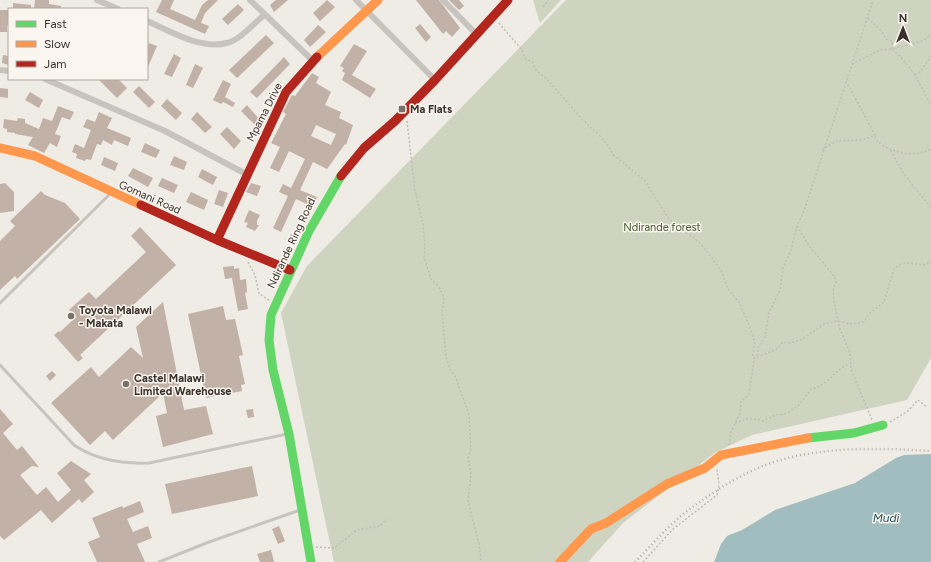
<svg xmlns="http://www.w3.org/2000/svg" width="931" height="562" font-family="Figtree,sans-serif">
<rect width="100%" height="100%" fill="#efebe5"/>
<path fill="#cfd4c0" d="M533,0h28l-21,23z
M566,0h365v358l-24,42 -155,35 -36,17 -93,71 -35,39h-254l-53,-249 26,-47z"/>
<path fill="#a2bdbf" d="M931,454v108h-217l7,-18 6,-8 15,-6 33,-20 80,-27 41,-25 8,-3z"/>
<path fill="#c2b1a7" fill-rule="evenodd" d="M35,0h14v4l12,2v3h-27z
M162,0h12l-4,9 25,11 7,-15 6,-5h10l-13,13 -4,10 8,3 -4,8 -49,-22z
M276,0h12l-14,12 -4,-7z
M327,0l8,7 -15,14 -7,-8z
M416,0h23l21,28 -8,9 -6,-6 -3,3z
M449,0h10l5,6 -5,4z
M13,3l18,2v4h-18z
M238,4l6,6 -16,15 -6,-6z
M0,10h9v15h-2v7h-7z
M420,24l11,13 -5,5 -11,-14z
M318,25l8,7 -16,15 -6,-7z
M266,35l8,8 -37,35 -8,-8z
M149,43l8,3 -10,23v-20z
M354,44l13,7 -15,24 24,14 -6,9 -28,-18 3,-7 -3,-2 2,-3 -4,-2z
M174,54l7,4 -9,19 -8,-3z
M3,55l6,1v9l-7,-2z
M284,57l6,7 -33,34 -7,-6z
M195,64l8,4 -10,20 -7,-3z
M312,73l7,4 -3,6 15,9 -6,13 16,7 -2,6 14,7 -7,20 -1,-1 -18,25 -14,-7 -13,28 17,7 -4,10 -17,-8 -15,33 -8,-4 15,-32 -9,-4 4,-8 8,4 14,-29 -16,-8 -10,21 -9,-4 10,-21 -9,-4 15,-29 -3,-2 9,-17 3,1zM316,125l20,9 -5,11 -20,-9z
M98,79h20l9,9 -10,10z
M223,80l8,4 -6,13 10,6 -2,4 -10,-5 -2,2 -8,-4z
M139,86l16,16 -6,6 -16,-16z
M0,88l8,1v9l-8,-1z
M30,92l13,8 -4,8 -14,-8z
M167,99l15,14 -6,7 -15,-14z
M247,105l13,15 -4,6 -15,-15z
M58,106l16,6 -4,8 -8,-3 -7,17 6,2 -4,11 -7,-4 -6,10 -16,-8 5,-8 -18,-3v-1l-8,-1v-3l-4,-1 1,-9 13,2 1,-3 7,1v4l14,6 4,-11 9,3z
M99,112l13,6 -5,10 24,10 -3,8 -14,-6 -2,5 -9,-5 -2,5 -4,-1 -6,16 -5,-1 -1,2 -9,-3 1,-4 -5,-2 3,-8 9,4 7,-18 -8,-3 4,-8 8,3z
M197,112l15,15 -7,6 -14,-14z
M227,127l14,14 -7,8 -14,-15z
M145,143l15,7 -4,8 -15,-6z
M174,156l13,6 -3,8 -14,-5z
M104,157l14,6 -3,8 -14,-6z
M133,168l20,10 -5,9 -20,-11z
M202,169l15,8 -4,8 -15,-8z
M162,178l16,7 -4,8 -16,-7z
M5,183l9,9v19l-14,2v-29z
M251,183l10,3 -4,10 -11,-4z
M219,190l9,3 -5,14 -9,-3z
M41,191l4,4 20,8 15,16 -63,60 -2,-3 -15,14v-49l15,-15 -5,-5z
M191,192l17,8 -4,10 -18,-8z
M249,210l11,5 -3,6v4h2l-4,6 -9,-4 2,-4 -4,-1z
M140,227l36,38 -96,90 3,3 -5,4 -24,-27 5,-4 1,1 16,-15 -7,-7 20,-18 7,7 50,-47 -15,-16z
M234,266v3l5,-1 1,12 6,-1 1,13 -2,1 3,16 -10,2 -6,-33 -7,1 -2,-12z
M163,302l21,108 22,-4 7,28 -50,13 -7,-31 11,-3 -4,-20 -50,47 -8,-9 -15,14 -39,-42 40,-36 8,10 32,-30 12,11 -7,-31z
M223,306l3,14 9,-1 8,36 -4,1 6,28 -4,1 1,6 -36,7 -18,-84z
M52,371l4,4 -6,6 -4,-5z
M0,409l13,15 -10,9 14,17 5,-4 17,21 -7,-1 -12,9 17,20 9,-8 12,15 13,-12 -14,-17 14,-12 20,13 -7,6 10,12 -12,11 -3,-4 -27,24 -11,-13 -37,30 -4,-4z
M253,409l1,8 -6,1 -2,-8z
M252,466l6,30 -86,18 -7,-30z
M140,501l4,11 -17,7 6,13 15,-6 4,12 -15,6 8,18h-48l-9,-20 12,-5 -8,-19 30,-12 1,2z
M279,526l6,15 -7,3 -6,-15z
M271,550l3,12h-14l-3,-8z"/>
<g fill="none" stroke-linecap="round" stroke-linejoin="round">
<path stroke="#c1bcb6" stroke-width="1.5" stroke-dasharray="2 2" stroke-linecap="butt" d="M543,7l5,-7
M868,18l14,13 4,8 6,2v8l30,-8 9,-6
M499,23l23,27 3,8 8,5 3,7 11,9 35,40 21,20 11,16 31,26 24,38 31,24 21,27 7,19 11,13 12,28 4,14 -2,11 1,4
M852,64l28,-14 12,-1 10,9 13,17 16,30
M915,75l5,-3 11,-16
M407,121l8,70 8,33 2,23 -1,10 7,22 8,8 5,10 -2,15 4,45 4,12 6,9 13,37 2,34 -3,9 3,16 -3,27 11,43 2,18
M875,136l3,6c14,11 36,16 53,7
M822,150c15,-12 20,-9 37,-10 5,0 11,-3 16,-5l-29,-54
M891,150c10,22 24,39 40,57
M797,226l13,21 25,30 1,5 -3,8 1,12 6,27 10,24 1,16 21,51
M248,262l7,13 4,19 10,6
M757,357l20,-8 6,-7 7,1 13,-4 21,-15 14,-3 13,3 13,-2 5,-8 15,-12 10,-33 7,-5 8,-1 14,2 8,-3
M890,422l18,-11 10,-11 9,7
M735,423l14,-5 15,3 11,-6 10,-1 7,-4 7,-5 12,-16c19,-4 20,-17 38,-25
M729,445l2,-13 9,-19 1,-11 8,-8 5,-35 4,-6v-5l7,-11 4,-24 11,-23 3,-22 8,-18 6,-24 7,-15 69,-211
M316,547l18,1 23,-18 23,-4 7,-7
M643,562l30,-33 44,-34 2,-11 -2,-15"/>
<path stroke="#c8c3be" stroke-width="3" d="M0,303l112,-111
M0,365l74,80c22,15 49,19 75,18l138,-29
M159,562l50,-20 91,-32"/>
<path stroke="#c8c3be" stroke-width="6" d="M97,0l21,9
M250,0l62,60
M356,0l79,80
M443,0l34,35
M147,21c23,10 53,29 80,22 13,-3 26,-19 37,-28
M0,70l9,1
M45,79l120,52 81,43"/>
<path stroke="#63d668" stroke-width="9" d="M808,438l46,-5 29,-8
M311,562l-22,-128 -16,-64 -4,-30 2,-25 38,-84 32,-55"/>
<path stroke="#ff974d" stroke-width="9" d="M317,57l61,-57
M0,148l35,8 106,49
M560,562l31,-33 15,-6 61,-39 38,-16 16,-13 87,-17"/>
<path stroke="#b3261e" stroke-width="9" d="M341,176l23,-28 31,-27 40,-41 73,-80
M141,205l76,35 73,30
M217,240l69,-148 31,-35"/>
<path stroke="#b0aca8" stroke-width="2.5" stroke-dasharray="1 3" stroke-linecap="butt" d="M635,562c19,-19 37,-41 59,-56 25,-18 54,-36 83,-45 50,-15 103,-13 154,-10"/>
</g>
<g fill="#79726c" stroke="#faf5ee" stroke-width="1.5">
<rect x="398" y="105" width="8" height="8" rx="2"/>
<circle cx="71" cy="316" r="4"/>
<circle cx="126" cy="384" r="4"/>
</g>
<g text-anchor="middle" stroke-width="3" stroke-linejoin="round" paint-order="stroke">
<g font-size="11" font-weight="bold" fill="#39312b" stroke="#faf5ee" text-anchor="start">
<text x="410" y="113">Ma Flats</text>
<text x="79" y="314">Toyota Malawi<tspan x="79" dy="13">- Makata</tspan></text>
<text x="134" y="382">Castel Malawi<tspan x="134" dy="13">Limited Warehouse</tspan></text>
</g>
<g font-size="11" fill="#39312b" stroke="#faf5ee">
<text transform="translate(264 112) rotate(-63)" y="4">Mpama Drive</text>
<text transform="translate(150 197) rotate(24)" y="4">Gomani Road</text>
<text transform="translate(291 243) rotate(-65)" y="4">Ndirande Ring Road</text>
</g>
<g font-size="11" fill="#465730" stroke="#faf5ee">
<text x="662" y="231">Ndirande forest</text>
</g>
<g font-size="12" font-style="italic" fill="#22525a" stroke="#faf5ee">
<text x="886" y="522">Mudi</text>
</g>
</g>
<rect x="8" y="8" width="140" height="72" fill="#faf5ee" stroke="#ada7a0"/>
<rect x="16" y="21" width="20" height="6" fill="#63d668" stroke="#ada7a0"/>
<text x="44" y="28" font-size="12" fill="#39312b">Fast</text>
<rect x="16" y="41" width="20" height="6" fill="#ff974d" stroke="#ada7a0"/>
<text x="44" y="48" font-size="12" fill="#39312b">Slow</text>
<rect x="16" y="61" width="20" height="6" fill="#b3261e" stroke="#ada7a0"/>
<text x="44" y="68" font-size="12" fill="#39312b">Jam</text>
<g transform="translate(903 28)" stroke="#faf5ee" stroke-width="3" paint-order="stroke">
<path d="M0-3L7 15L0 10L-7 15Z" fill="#39312b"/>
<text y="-6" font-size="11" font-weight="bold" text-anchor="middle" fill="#39312b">N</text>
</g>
</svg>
